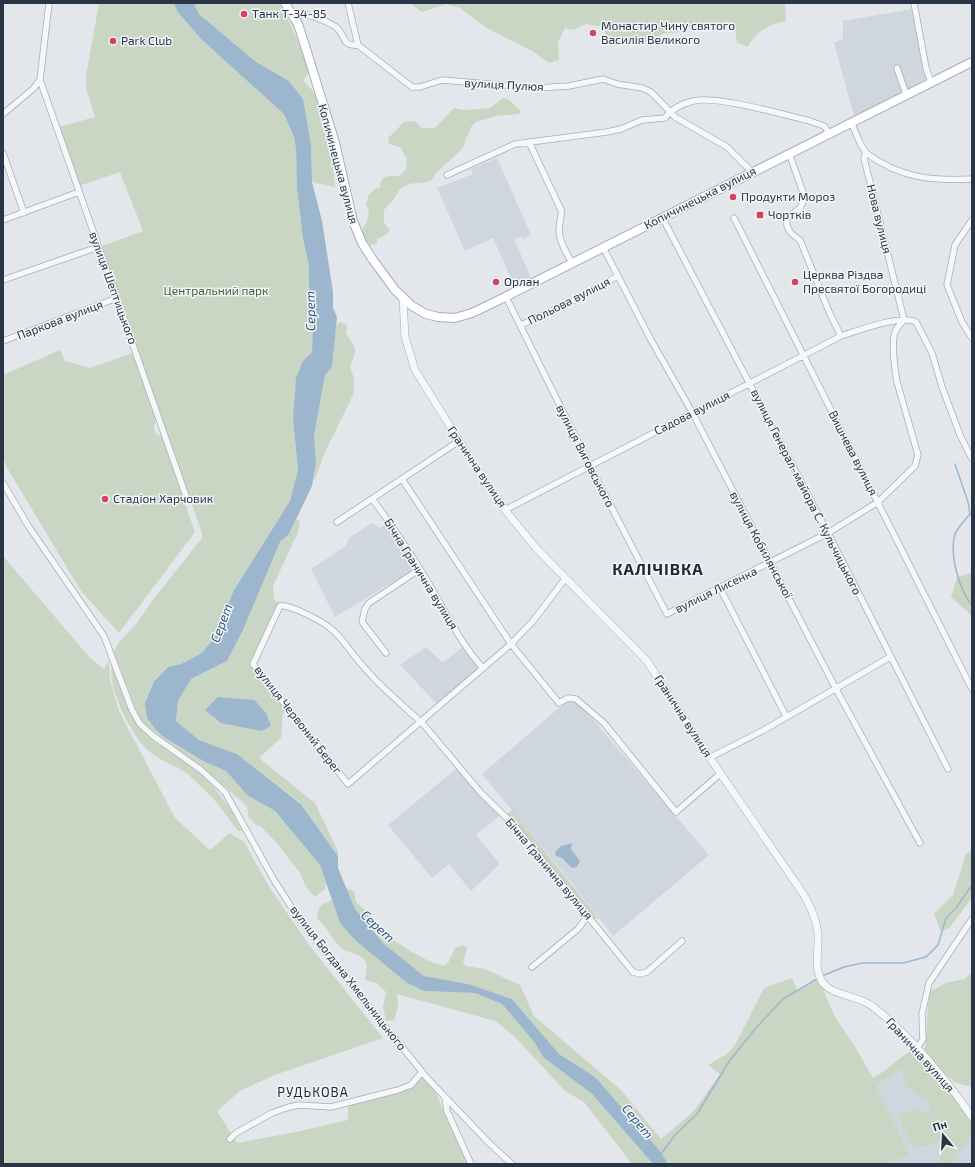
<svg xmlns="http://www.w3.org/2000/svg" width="975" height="1167" font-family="'Exo 2',sans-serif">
<rect width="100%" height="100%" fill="#e3e7ec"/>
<path fill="#d0d6de" d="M913,9l13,70 -72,37 -20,-73 9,-4v-18z
M497,158l34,77 -8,4 -1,-3 -8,3 17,39 -17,7 -21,-47 -28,13 -28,-63 36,-14 -2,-5z
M372,523l7,5 8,-4 27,43 -1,3 -78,47 -24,-48 35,-23 3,-8z
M463,646l4,8 13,14 -43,36 -37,-39 26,-18 16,15 5,-2z
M567,701l11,1 131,153 -96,81 -46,-59 -85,-103z
M456,769l43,47 -23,19 24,29 -29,27 -22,-27 -17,14 -44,-53z
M916,1053l56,69v42h-87l24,-9 -35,-72z"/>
<path fill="#c9d6c3" d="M99,3h75l3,8 23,27 85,76 9,23 2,12 1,40 6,50 6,27v19l4,30 -1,37 -9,9 -10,58 5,51 -8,31 -56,89 -18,47 -13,16 -22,11 -13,3 -14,13 -9,23 20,35 40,24 21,9 21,24 28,16 45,54 6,18 -1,6 -10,8 -10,-12 -5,-12 -24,-31 -16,-16 -4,-1 -8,-9 -1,-10 -46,-40 -54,-38 -9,-13 -24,-63 5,-10 18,-19 15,-22 50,-63v-5l-102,-286 43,-16 -23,-59 -41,14 -20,-59 36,-10 -9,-29v-12z
M194,3h84c15,22 23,45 31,70l-6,7 10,11 5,10 15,68 2,18 -23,-5 -1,-38 -8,-45 -14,-18 -33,-19 -57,-48z
M410,3h375l1,18c-21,5 -27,9 -39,26l-10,-5 -3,-20 -38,2 -16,8 -18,2 -10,9 -15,-4 -17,3 -14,-2 -2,-13 -18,-3 -12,6 -9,-2 -7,15 1,17 -10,3 -17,-12 -47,-24 -25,-19 -14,-4 -24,8z
M503,98l6,2 12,11 -2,3 -23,2 -20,6 -5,5 -9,22 -26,24 -3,6 -6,3 -18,2 -9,5 -7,11 -9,10v13l6,7 -4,5 -9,4v4l-7,2c-20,-17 7,-21 -4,-41l3,-10 8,-6 3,1c0,-14 7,-13 19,-13l7,-6 1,-10 -6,-12 -13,-5 1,-6 15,-15 11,-1 7,7h13l19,-20 11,2 25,-2z
M340,322l7,3 -1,8c10,15 12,17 4,34l4,11v15l-29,59 -10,27h-2l3,-17 -2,-26 11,-61 7,-8 4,-42z
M60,350l5,11 25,7 42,-15 24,67 -2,8 2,6 6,3 33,95 -76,101 -38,-42 -75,-125 -3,-9v-82z
M296,520l4,1 -2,11 -25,54 1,14 5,2 -28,63 36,45 -4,4 -2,24 -22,20 56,45 23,48v5l-37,-53 -64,-49 -38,-14 -23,-19 2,-20 13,-22 36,-18 16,-31 37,-88 9,-8z
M3,556l87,102 14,11 5,-9 1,20 9,31 56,107 35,32 20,-17 14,9 24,43 41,60 74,93 -108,37 -35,16 -23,20 20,32 59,-11 52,-12v-17l35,-7 40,-18 11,11 34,75h-465z
M972,573v43l-21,-19 6,-20z
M112,666l20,50 8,12 14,13 40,27 15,13 21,27 12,23h-4c-7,-9 -13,-18 -20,-27 -8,-9 -17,-17 -26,-26 -13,-12 -28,-15 -41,-25 -17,-12 -45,-67 -39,-87z
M512,810l87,109 -7,-1 -86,-103z
M972,850v48l-22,29 -9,5 -7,-18 19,-19 13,-41z
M346,888l8,3 2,11 16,14 5,13 33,22 19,10 14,5 5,-3 7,-15 9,-3 3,4 -4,13 3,4 19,3 35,16 14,31 87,74 40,49 32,-27 27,-38 -12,-9 19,-11 9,-11 28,-55 28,-10 6,13 21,-11 16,37 19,28 19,33c15,-8 26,-21 41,-29l5,7 11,1 -5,-7 4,-58 17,-9 18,-4 8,-6v114l-16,-4 -11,-9 1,12 26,34v17c-10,10 -14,12 -19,27h-16l8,-18 -5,-5 -13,5h-13l-8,-12 -8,-21 23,-3 12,5 -5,-16c-14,-5 -28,-14 -25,-31l-27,18 33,69 -24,9h-217l-8,-13 -65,-74 -36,-23 -47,-55 -44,-15 -44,-8 -41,-33 -28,-33z
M332,900l8,23 16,18 51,42 17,8 51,2 27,11 33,39 8,14 49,37 61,70h-21l-48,-62 -19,-11 -51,-55 -19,-15 -98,-27 1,14 -4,12 -8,1 -3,-14 3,-15 -9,-9 -12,-3c4,-17 2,-23 -15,-28 -3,-1 -7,-2 -9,-4 -8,-7 -14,-21 -24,-30 0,-11 6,-15 15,-18z"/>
<path fill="#9cb7cd" d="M174,3h20l5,11 57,48 33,19 14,18 8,45 1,38 10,39 11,71v16l4,9 -5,50 -7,8 -11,61 2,26 -4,24 -23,48 -9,8 -37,88 -16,31 -36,18 -13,22 -2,20 23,19 38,14 64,50 37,52v12l17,41 28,34 41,33 44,8 44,15 47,55 36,23 65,74 8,13h-15l-61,-70 -49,-37 -8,-14 -33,-39 -27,-11 -51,-2 -17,-8 -51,-42 -16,-18 -20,-58 -45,-54 -28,-16 -21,-24 -21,-9 -40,-24 -9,-8 -9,-12 -2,-15 9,-22 14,-14 13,-3 21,-11 13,-16 19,-47 56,-89 8,-31 -5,-51 3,-41 7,-17 9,-9 1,-37 -4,-30v-19l-6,-27 -6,-50 -1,-40 -2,-12 -10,-23 -84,-76 -23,-27z
M218,697l36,3 12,13 5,13 -10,5 -40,-8 -16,-13z
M572,843l-1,6 9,12 -3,6 -5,1 -10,-10 -6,-2 -1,-4 6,-6z"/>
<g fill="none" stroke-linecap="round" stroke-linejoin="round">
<path stroke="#9cb7cd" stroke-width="1.5" d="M955,464l13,38 2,12c-4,5 -12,13 -15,20 -6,19 4,56 17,71
M822,976l22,-9 18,-4h41l23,-6 12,-12 8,-27 10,-10 16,-23
M661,1154l14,-19 22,-21 33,-54 26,-32 27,-29 34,-20"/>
<g stroke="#a7aeb7" stroke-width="7">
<path id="minor" d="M348,3l10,42
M914,3l12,65 5,14
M292,12c14,2 32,7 44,15 10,8 5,20 22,18l54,42h8l22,-7 95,8 32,-2 34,-7 14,5 25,4 9,4 24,25 52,30 25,25
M897,68l9,26
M40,80l146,416
M3,114l30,-25 7,-9 9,-77
M851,122l9,21 6,10 -2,5 40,162
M529,142l32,68c1,8 -2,13 -2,20 0,11 8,24 13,33
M3,153l21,60
M789,153l16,45 -5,10 -13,10c-2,11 5,17 13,22l30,74 11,22
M866,153c34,25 65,28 106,26
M447,175l68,-31 92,-12 14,-3 21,-9 23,-2c6,-9 17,-14 28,-17 22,-6 92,14 117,20l14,5 5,7
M662,217l166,316 120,236
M734,218l238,471
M3,220l76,-28
M972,220l-17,25 -8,40 15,37 10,16
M603,247l48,93 41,72 144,277 84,154
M3,280l95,-33
M506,297l84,169 77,148 161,-81 50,-31 37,-36 3,-11 -21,-73c-2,-12 -6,-38 -2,-50 2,-5 6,-9 9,-12
M521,325l48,-22 49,-27
M3,341l114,-43
M402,479l109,165 48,59 9,-5 8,1 28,24 72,89 44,-38
M3,483l26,44 75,109 28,74 8,14 12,11 49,35 24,22 49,88 25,39 128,159 62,65 23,21
M373,500c21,28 41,58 59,89 15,26 31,58 51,79
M505,510l336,-174c16,-5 60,-22 75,-14l16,31 10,34 18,48 12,24
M337,522l122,-81
M565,579l-32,42 -22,23 -163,140 -95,-120 27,-58c9,-2 42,15 50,22 13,10 21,25 32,37 18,22 41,40 62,60l57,68 32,31 120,148 7,2 7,-2 35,-31
M720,588l66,128
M386,653l-24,-31 3,-13 4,-6 51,-34
M709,758l55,-28 126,-73
M532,967l46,-38 10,-14
M917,1048l6,-9 -1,-25 7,-31 43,-64
M445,1098l2,13 24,53
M230,1139l6,-6 36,-20 17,-6 10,-2 32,2 67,-17 13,-5 11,-13"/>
</g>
<g stroke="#a7aeb7" stroke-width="8">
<path id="tertiary" d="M403,298l2,39 10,33 58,93 32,47 31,38 111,113 54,84 103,150c7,12 13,26 14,40 1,16 -5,34 5,48 9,12 36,13 49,23 37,28 74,73 100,111"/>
</g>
<g stroke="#a7aeb7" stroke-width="10">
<path id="secondary" d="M285,3l13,21 9,28 28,91 18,78 9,22 11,17 22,30 17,16 14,8 12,3 17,1 17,-5 23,-11 477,-240"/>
</g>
<use href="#minor" stroke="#f6f7f9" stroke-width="5.5"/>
<use href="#tertiary" stroke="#f6f7f9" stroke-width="7"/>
<use href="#secondary" stroke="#fff" stroke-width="8"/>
</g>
<g fill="#d74160" stroke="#f3f5f9" stroke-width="1.5">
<circle cx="244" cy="14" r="4"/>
<circle cx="593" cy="33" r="4"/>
<circle cx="113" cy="41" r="4"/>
<circle cx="733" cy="197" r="4"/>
<rect x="756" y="211" width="8" height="8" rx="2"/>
<circle cx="496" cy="282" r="4"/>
<circle cx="795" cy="282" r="4"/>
<circle cx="105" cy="499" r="4"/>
</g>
<g text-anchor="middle" stroke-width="3" stroke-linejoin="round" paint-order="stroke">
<g font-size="12" fill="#293545" stroke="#f3f5f9" text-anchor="start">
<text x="252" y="18">Танк Т-34-85</text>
<text x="601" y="30">Монастир Чину святого<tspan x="601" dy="14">Василія Великого</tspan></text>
<text x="121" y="45">Park Club</text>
<text x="741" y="201">Продукти Мороз</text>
<text x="768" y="219">Чортків</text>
<text x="803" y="279">Церква Різдва<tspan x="803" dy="14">Пресвятої Богородиці</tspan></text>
<text x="504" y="286">Орлан</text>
<text x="113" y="503">Стадіон Харчовик</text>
</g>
<g font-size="12" fill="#293545" stroke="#f3f5f9">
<text transform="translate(504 85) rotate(3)" y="4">вулиця Пулюя</text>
<text transform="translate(338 164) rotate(75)" y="4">Копичинецька вулиця</text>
<text transform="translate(700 198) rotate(-27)" y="4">Копичинецька вулиця</text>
<text transform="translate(879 219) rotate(76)" y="4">Нова вулиця</text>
<text transform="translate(113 288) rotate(70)" y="4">вулиця Шептицького</text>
<text transform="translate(569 301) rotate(-27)" y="4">Польова вулиця</text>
<text transform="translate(60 320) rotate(-21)" y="4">Паркова вулиця</text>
<text transform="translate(692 413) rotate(-27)" y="4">Садова вулиця</text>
<text transform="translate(853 453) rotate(63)" y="4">Вишнева вулиця</text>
<text transform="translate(585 456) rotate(63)" y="4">вулиця Виговського</text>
<text transform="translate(477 467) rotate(56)" y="4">Гранична вулиця</text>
<text transform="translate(806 492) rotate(63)" y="4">вулиця Генерал-майора С. Кульчицького</text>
<text transform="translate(761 545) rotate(62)" y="4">вулиця Кобилянської</text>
<text transform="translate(421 574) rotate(58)" y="4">Бічна Гранична вулиця</text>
<text transform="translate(716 590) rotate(-26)" y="4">вулиця Лисенка</text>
<text transform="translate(683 716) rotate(57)" y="4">Гранична вулиця</text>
<text transform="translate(298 720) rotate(52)" y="4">вулиця Червоний Берег</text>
<text transform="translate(549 869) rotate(50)" y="4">Бічна Гранична вулиця</text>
<text transform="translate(348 978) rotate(52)" y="4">вулиця Богдана Хмельницького</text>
<text transform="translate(920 1055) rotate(48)" y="4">Гранична вулиця</text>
</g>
<g font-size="12" fill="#406235" stroke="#f3f5f9">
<text x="216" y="295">Центральний парк</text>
</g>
<g font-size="13" font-style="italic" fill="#30567c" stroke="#f3f5f9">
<text transform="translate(310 311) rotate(-91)" y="5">Серет</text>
<text transform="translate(221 623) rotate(-70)" y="5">Серет</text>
<text transform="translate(378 926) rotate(43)" y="5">Серет</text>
<text transform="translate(638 1121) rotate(50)" y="5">Серет</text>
</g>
<g font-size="13" letter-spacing="1" fill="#1b2636" stroke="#f3f5f9">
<text x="313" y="1097">РУДЬКОВА</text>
</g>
<g font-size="16" font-weight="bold" letter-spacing="1" fill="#1b2636" stroke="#f3f5f9">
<text x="658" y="575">КАЛІЧІВКА</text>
</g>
</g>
<rect width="975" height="1167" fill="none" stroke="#293545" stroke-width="8"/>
<g transform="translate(943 1135) rotate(342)" stroke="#f3f5f9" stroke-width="3" paint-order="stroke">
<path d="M0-3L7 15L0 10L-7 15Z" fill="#293545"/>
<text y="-6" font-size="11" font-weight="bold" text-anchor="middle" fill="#293545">Пн</text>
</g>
</svg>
